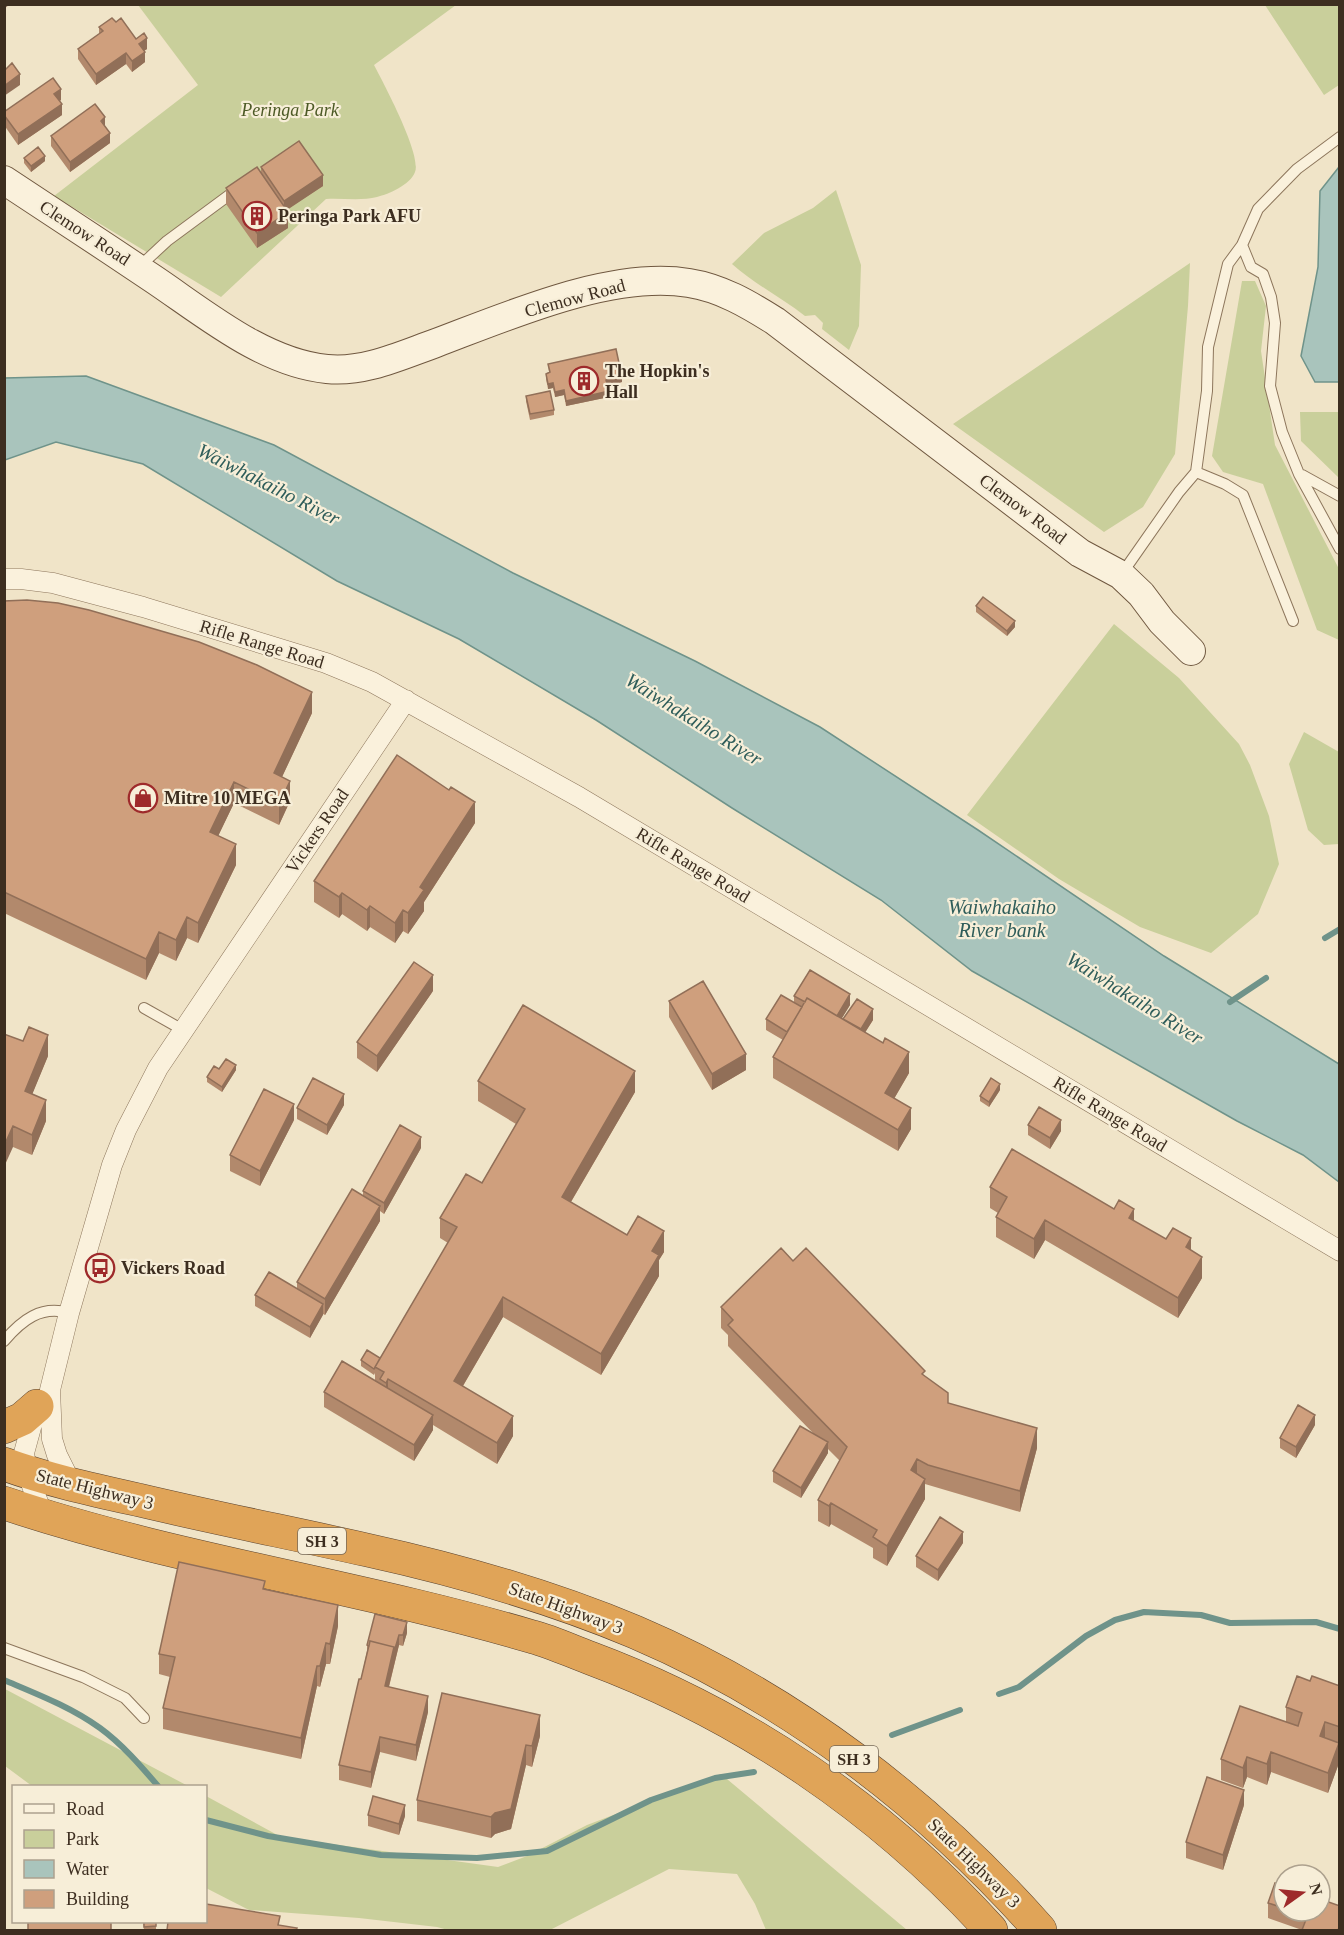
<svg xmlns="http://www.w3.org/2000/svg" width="1344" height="1935" font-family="'Times New Roman',serif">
<rect width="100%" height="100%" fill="#f0e4c8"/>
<path fill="#c9cf9b" d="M138,5h318l-82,60c10,19 48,90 41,107 -5,13 -26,22 -38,25 -15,4 -35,1 -51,2l-105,98 -167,-101 144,-111z
M1265,5h74v80l-15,10z
M836,190l25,75 -2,61 -10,24 -27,-21 1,-6 -8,-8 -10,1c-23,-18 -52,-33 -73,-52l32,-31 49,-25z
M1190,263l-2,43 -13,148 -32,53 -39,25 -151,-108z
M1242,281h13l11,25 -5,45 14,94 64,124v71l-22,-10 -54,-146 -40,-12 -11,-16z
M1300,412h39v66l-38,-37z
M1114,624l65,54 60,66 11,21 19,51 10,48 -21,50 -47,39 -71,-26 -81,-48 -92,-64z
M1304,732l35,20v92l-15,1 -16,-15 -19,-66z
M5,1689l183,97h-156l-27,-20z
M721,1774l186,156h-141l-11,-26 -18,-30 -68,-5 -119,61h-102l-11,-3 -78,-9 -110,-8 -43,-22v-92l75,41 217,30 29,-11 60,-31z"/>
<path fill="#a9c4bc" stroke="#6f938a" stroke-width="1.5" d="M1339,167v215h-24l-14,-26 17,-89 2,-76z
M86,376l188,69 239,128 182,88 125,66 158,103 186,126 175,108v118l-36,-27 -66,-34 -265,-150 -91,-71 -149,-92 -136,-88 -137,-81 -122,-58 -194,-117 -87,-22 -51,18v-82z"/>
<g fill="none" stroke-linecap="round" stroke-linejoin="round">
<path stroke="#6f938a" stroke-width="6" d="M1325,938l15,-9
M1230,1002l36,-24
M4,1680c33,14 67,27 96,48 22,16 40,37 58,58
M999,1694l20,-7 67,-51 29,-16 29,-8 57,3 29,8 86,-1 24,7
M892,1735l68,-25
M206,1820l62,16 113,19 96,3 70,-7 104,-51 64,-22 39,-6"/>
<g stroke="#8d765c" stroke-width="12">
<path id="lane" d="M1242,245l9,22 12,7 8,23 4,26 -5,63 12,46 17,42 41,75
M138,268l29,-27 69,-51
M1196,472l29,12 18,11 50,126
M1302,475l38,21
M1121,575l58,-83 17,-20 11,-81 1,-44 20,-83 14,-19 16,-36 39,-40 43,-32
M144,1008l39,22
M4,1341c18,-21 37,-36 65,-28
M4,1648l79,29 42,21 19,20"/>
</g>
<g stroke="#8d765c" stroke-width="21">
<path id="street" d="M4,579h17l32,4 90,24 183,56 46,19 207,115 761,454
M36,1409l-12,44 3,19 16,44
M72,1485l-15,-30 -5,-16 -2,-49 19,-77 43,-148 14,-35 32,-62 248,-368"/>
</g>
<g stroke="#6f573f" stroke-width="30">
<path id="secondary" d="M4,180c50,33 99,65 148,98 51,34 111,85 175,91 37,4 75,-14 109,-26 72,-27 176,-73 253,-60 32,5 59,21 86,38l305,232 41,22 20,19 21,28 29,29"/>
</g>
<g stroke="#5b4430" stroke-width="34">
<path id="highway" d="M4,1427l18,-8 15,-13
M4,1464c44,16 90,26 135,36 76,18 152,33 228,50 91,20 182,46 268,82 155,66 294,172 405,298
M4,1503c173,58 354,82 529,134 19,5 38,14 57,21 153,57 291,151 401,272"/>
</g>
<use href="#lane" stroke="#faf1dc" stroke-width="10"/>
<use href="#street" stroke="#faf1dc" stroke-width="20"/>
<use href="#secondary" stroke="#faf1dc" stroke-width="28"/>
<use href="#highway" stroke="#e0a458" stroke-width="33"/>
</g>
<path fill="#b2896c" d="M116,22l31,27 -3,2 1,11 -13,10 -6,-8 -30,21 -18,-26v-10l21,-15v-7z
M61,100l-1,1 2,14 -44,30 -14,-20v-13z
M105,126l5,17 -40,29 -19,-26v-10z
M24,158l21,3 -14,11 -7,-9z
M261,167l62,19 -37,24 2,18 -31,20 -31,-44v-16l35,-15z
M548,364l74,18 -15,3 2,12 -43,9 -2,-11 -9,2 -2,-9 -5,1 -2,-10v-5l3,-2z
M526,396l28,14v5l-24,5 -4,-19z
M4,601l308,112 -30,64 8,24 -11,24 -45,-22 -16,33 18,29 -38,78 -11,-5 -11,23 -17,-8 -13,27 -142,-67z
M976,606l39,21 -8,9 -31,-24z
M475,823l-51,79v9l-16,23 -5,-3 -8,12 -25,-16 -3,4 -25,-17 -3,4 -25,-16v-21z
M433,991l-56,81 -20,-14v-16z
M794,996l56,9 -8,13 1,1 30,1 -8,12 44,41 -15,26 17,30 -13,22 -125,-73v-21l10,-17 -17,-10v-11l28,-16z
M669,1001l77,69 -34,20 -43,-73z
M4,1034l44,22 -16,38 14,27 -14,34 -19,-8z
M219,1069l17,1 -14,22 -15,-10v-5z
M478,1081l157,11 -64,110 56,33 37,17 -5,8v16l-58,99 -98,-58 -40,69 50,50 -16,28 -64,-39v5l-19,31 -90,-54v-15l51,-11v-8l-1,2 -13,-9v-6l19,-2 68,-115 -8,-5v-20l42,-35 34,-59 -38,-23z
M1000,1090l-11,17 -9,-6v-5z
M344,1105l-17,30 -30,-16v-11z
M294,1120l-34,66 -30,-15v-16z
M1028,1125l33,6 -11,18 -22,-14z
M421,1148l-37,66 -4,-3v10l-55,94 -2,-1 -13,24 -55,-32v-11l42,-6v-7l66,-87v-4z
M990,1187l176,52 25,12 11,27 -24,40 -133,-78 -11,19 -38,-22v-20l2,-4 -8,-5z
M793,1261l132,115 23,27 89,45 -17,64 -95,-28v15l-38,67 -14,-8v-10l-42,-24 -2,3 -11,-6v-21l22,-39 -12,-12v4l-27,45 -28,-16v-11l41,-37 -86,-88v-11l-7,-7v-21z
M1315,1425l-19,33 -16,-10v-10z
M963,1543l-25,38 -22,-14v-11z
M265,1589l73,37 -8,38h-4l-6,23 -3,-1 -16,73 -138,-30v-21l7,-31 -11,-3v-20z
M407,1633l-4,13 -4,-1 -10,42 39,25 -12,49 -36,-9 -9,36 -32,-8v-15l22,-86 6,-28v-6z
M1310,1681l30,5 -1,77 -11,30 -57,-21 -4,13 -20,-8 -4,11 -22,-8v-21l65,-37v-15z
M540,1736l-8,31 -6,-2 -15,64 -16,5 -4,4 -74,-17v-21z
M1244,1805l-21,65 -37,-12v-16z
M368,1815l37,1 -6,19 -31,-9z
M1284,1886v25h36l-18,19 -34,-12v-15z
M143,1922h13v8h-12z"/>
<path fill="#916f58" d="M4,4h6l-6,5z
M147,38v11l-8,5v-10z
M145,52v10l-13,10v-11z
M126,53v11l-30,21v-11z
M20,74v11l-16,11v-10z
M61,89v11l-7,4v-10z
M62,104v11l-44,30v-11z
M105,117v11l-4,-7z
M110,133v10l-40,29v-10z
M45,156v5l-14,11v-6z
M323,175v11l-39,26v-11z
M288,212v16l-31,20v-15z
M622,377v5l-16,4v-6z
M553,383v5l-5,1v-5z
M564,390v5l-9,2v-5z
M609,391v6l-43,9v-5z
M1015,621v6l-8,9v-5z
M312,692v21l-38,81v-21z
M290,781v20l-11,24v-21z
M234,782v21l-24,50v-21z
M475,802v21l-51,79v9l-16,23v-21l12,-26z
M236,844v21l-38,78v-20z
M342,893v21l-3,4v-21z
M370,906v21l-3,4v-21z
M403,910v21l-8,12v-20z
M187,917v21l-11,23v-21z
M159,932v21l-13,27v-21z
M433,975v16l-56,81v-16z
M850,994v11l-16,26v-10z
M873,1009v11l-15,24v-10z
M48,1035v21l-23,56v-21z
M909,1052v21l-24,41v-21z
M746,1054v16l-34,20v-16z
M236,1065v5l-14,22v-5z
M635,1071v21l-73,125v-20z
M1000,1084v6l-11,17v-5z
M344,1094v11l-17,30v-10z
M46,1100v21l-14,34v-20z
M294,1104v16l-34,66v-15z
M911,1108v21l-13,22v-21z
M1061,1120v11l-11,18v-11z
M13,1126v21l-9,20v-21z
M421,1137v11l-37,66v-11z
M380,1206v15l-55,94v-16z
M1134,1209v21l-5,-12z
M1045,1220v20l-11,19v-20z
M664,1231v21l-5,8v16l-58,99v-21l51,-103z
M1191,1238v21l-5,-12z
M1202,1257v21l-24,40v-20z
M503,1297v20l-49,84v-20z
M323,1304v11l-13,23v-11z
M388,1379v20l-2,4v-20z
M433,1415v15l-19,31v-16z
M1315,1415v10l-19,33v-11z
M513,1416v20l-16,28v-21z
M1037,1428v20l-17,64v-21z
M828,1442v11l-27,45v-10z
M917,1459v21l-6,-10z
M925,1479v20l-38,67v-20z
M831,1503v21l-2,3v-21z
M963,1532v11l-25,38v-11z
M338,1605v21l-8,38v-20z
M407,1622v11l-4,13v-11z
M399,1635v10l-14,57v-16l9,-39z
M326,1643v21l-6,23v-21z
M317,1666v20l-16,73v-21z
M428,1696v16l-12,49v-16z
M540,1715v21l-8,31v-21z
M1325,1722v20l-5,-6z
M380,1737v15l-9,36v-16z
M1339,1743v20l-11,30v-20z
M526,1745v20l-15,64 -16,5 -4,4v-21l4,-4z
M1271,1752v20l-4,13v-21z
M1247,1757v20l-4,11v-20z
M1244,1790v15l-21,65v-15z
M405,1805v11l-6,19v-11z"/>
<path fill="#cf9f7d" stroke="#916f58" stroke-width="1.5" d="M112,18l4,4 5,-4 15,21 8,-6 3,5 -8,6 6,8 -13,9 -6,-8 -30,21 -18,-25 25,-18 -4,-4z
M12,63l8,11 -16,12v-19l2,2z
M53,78l8,11 -7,5 8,10 -44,30 -14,-19v-3z
M95,104l10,13 -4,4 9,12 -40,29 -19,-26z
M299,141l24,34 -39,26 -23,-34z
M38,147l7,9 -14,10 -7,-8z
M257,167l31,45 -31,21 -31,-45z
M616,349l6,28 -16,3 3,11 -43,10 -2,-11 -9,2 -2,-9 -5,1 -2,-10 4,-2 -2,-8z
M550,391l4,19 -24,4 -4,-18z
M983,597l32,24 -8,10 -31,-25z
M27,600l31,3 31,7 110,32 58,23 55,27 -38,81 16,8 -11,23 -45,-22 -24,50 26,12 -38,79 -11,-6 -11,23 -17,-8 -13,27 -142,-67v-291z
M397,755l52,35 2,-3 24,15 -55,85 4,3 -16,23 -5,-3 -8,13 -25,-17 -3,4 -25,-17 -3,4 -25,-16z
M414,962l19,13 -56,81 -20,-14z
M810,970l40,24 -13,22 -30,-18 -2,4 -11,-6z
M703,981l43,73 -34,20 -43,-73z
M781,995l21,12 -15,25 -21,-13z
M807,998l76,45 2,-5 24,14 -24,41 26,15 -13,22 -125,-73z
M857,999l16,10 -12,20 -18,-10z
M523,1005l112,66 -73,126 65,38 11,-19 26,15 -12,20 7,4 -58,99 -98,-57 -49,84 59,35 -16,27 -109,-64 -2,4 -6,-4 4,-7 -9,-5 82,-140 -17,-9 26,-44 16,9 43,-74 -47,-28z
M29,1027l19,8 -23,56 21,9 -14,35 -19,-9 -9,20v-112l19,7z
M226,1059l10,6 -14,22 -15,-10 7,-11 5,3z
M313,1078l31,16 -17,31 -30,-17z
M991,1078l9,6 -11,18 -9,-6z
M264,1089l30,15 -34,67 -30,-16z
M1039,1107l22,13 -11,18 -22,-13z
M400,1125l21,12 -37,66 -21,-12z
M1012,1149l102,60 5,-9 15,9 -5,9 37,21 7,-11 18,10 -5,9 16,10 -24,41 -133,-78 -11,19 -38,-22 11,-20 -17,-10z
M352,1189l28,17 -55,93 -28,-17z
M781,1248l12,13 13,-13 119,123 -3,3 26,19v10l89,25 -17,63 -92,-26 -11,-6 -6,11 14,9 -38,67 -14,-9 4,-7 -46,-27 -2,3 -11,-6 29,-53 -119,-122 5,-5 -12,-13z
M269,1272l54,32 -13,23 -55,-32z
M367,1350l13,8 -6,11 -13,-9z
M342,1361l91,54 -19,30 -90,-53z
M1298,1405l17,10 -19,32 -16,-9z
M800,1426l28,16 -27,46 -28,-17z
M940,1517l23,15 -25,38 -22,-14z
M179,1562l86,19 -2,8 75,16 -8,39 -4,-1 -6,23h-3l-16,72 -138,-30 12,-51 -16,-3z
M375,1614l32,8 -4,13h-4l-5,17v-5l-24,-6 -1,5 -2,-1z
M370,1641l24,6 -9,39 43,10 -12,49 -36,-8 -9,35 -32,-7 20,-86h2z
M1297,1676l13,5 2,-5 28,10v41l-15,-5 -5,14 19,7 -11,30 -57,-21 -4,12 -20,-7 -4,11 -22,-9 19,-53 58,20 4,-13 -16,-6z
M442,1693l98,22 -8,31 -6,-1 -15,64 -16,4 -4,4 -74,-17z
M1207,1777l37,13 -21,65 -37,-13z
M373,1796l32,9 -6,19 -31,-9z
M1275,1883l9,3v22l-16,-5z
M1320,1899l20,7v19l-2,5h-36l5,-13 -16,-6h29z
M206,1904l74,12 -2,9 19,3 -1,2h-129l1,-8h38z
M28,1922h83v8h-83z
M144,1922h12v4l-12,1z"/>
<defs>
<g id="building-ring" transform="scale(1.5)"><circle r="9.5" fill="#f7eed8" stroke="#9e2a2b" stroke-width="1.5"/><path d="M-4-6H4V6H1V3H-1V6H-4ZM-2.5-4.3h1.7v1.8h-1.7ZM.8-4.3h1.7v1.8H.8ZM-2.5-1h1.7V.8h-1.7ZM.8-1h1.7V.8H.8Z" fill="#9e2a2b"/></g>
<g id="shop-ring" transform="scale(1.5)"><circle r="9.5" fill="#f7eed8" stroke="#9e2a2b" stroke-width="1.5"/><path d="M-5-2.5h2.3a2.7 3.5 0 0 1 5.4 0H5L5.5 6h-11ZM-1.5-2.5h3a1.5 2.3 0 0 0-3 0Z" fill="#9e2a2b"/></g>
<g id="bus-ring" transform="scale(1.5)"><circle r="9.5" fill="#f7eed8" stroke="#9e2a2b" stroke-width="1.5"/><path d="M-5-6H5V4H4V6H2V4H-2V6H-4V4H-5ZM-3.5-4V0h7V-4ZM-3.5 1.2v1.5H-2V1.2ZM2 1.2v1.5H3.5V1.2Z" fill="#9e2a2b"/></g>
</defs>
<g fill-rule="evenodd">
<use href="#building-ring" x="257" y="216"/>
<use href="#building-ring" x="584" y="381"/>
<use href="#shop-ring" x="143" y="798"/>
<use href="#bus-ring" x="100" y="1268"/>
</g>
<g text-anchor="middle" stroke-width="4.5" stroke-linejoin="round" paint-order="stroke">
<g fill="#f7eed8" stroke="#756857" stroke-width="1.5">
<rect x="298" y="1528" width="48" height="26" rx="4.5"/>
<rect x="830" y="1746" width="48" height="26" rx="4.5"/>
</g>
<g font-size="16" font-weight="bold" fill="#3d2e20">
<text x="322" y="1547">SH 3</text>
<text x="854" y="1765">SH 3</text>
</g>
<g font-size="18" font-style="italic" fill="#4d5a26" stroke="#f7eed8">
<text x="290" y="116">Peringa Park</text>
</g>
<g font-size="18" font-weight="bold" fill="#3d2e20" stroke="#f7eed8" text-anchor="start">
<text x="278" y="222">Peringa Park AFU</text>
<text x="605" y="377">The Hopkin's<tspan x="605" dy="21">Hall</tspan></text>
<text x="164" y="804">Mitre 10 MEGA</text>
<text x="121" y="1274">Vickers Road</text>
</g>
<g font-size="18" fill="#3d2e20" stroke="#f7eed8">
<text transform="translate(85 233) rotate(33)" y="6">Clemow Road</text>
<text transform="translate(575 298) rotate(-15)" y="6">Clemow Road</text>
<text transform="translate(1023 509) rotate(37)" y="6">Clemow Road</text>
<text transform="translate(262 644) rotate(17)" y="6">Rifle Range Road</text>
<text transform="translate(317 831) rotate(-56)" y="6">Vickers Road</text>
<text transform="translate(693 865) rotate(31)" y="6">Rifle Range Road</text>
<text transform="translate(1110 1114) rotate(31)" y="6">Rifle Range Road</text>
<text transform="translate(95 1489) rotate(14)" y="6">State Highway 3</text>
<text transform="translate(566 1608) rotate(20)" y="6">State Highway 3</text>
<text transform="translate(974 1863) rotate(44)" y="6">State Highway 3</text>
</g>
<g font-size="20" font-style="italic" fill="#2f5d5a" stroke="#f7eed8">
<text transform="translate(269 484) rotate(27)" y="7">Waiwhakaiho River</text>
<text transform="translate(694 719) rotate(32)" y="7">Waiwhakaiho River</text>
<text x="1002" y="914">Waiwhakaiho<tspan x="1002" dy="23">River bank</tspan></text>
<text transform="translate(1135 998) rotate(32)" y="7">Waiwhakaiho River</text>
</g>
</g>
<rect width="1344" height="1935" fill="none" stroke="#3d2e20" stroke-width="12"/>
<rect x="12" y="1785" width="195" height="138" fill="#f7eed8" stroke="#ada18e" stroke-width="1.5"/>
<rect x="24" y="1804" width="30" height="9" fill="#faf1dc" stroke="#ada18e" stroke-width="1.5"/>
<text x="66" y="1815" font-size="18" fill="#3d2e20">Road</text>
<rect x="24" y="1830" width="30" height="18" fill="#c9cf9b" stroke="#ada18e" stroke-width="1.5"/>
<text x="66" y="1845" font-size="18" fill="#3d2e20">Park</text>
<rect x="24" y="1860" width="30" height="18" fill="#a9c4bc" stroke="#ada18e" stroke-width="1.5"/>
<text x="66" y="1875" font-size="18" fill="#3d2e20">Water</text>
<rect x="24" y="1890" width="30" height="18" fill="#cf9f7d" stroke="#ada18e" stroke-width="1.5"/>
<text x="66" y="1905" font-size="18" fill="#3d2e20">Building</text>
<g transform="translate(1302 1893) rotate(75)"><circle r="28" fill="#f7eed8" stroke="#ada18e" stroke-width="1.5"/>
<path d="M0-4.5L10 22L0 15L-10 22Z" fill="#9e2a2b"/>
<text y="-9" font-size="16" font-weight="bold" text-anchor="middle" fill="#3d2e20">N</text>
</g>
</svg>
